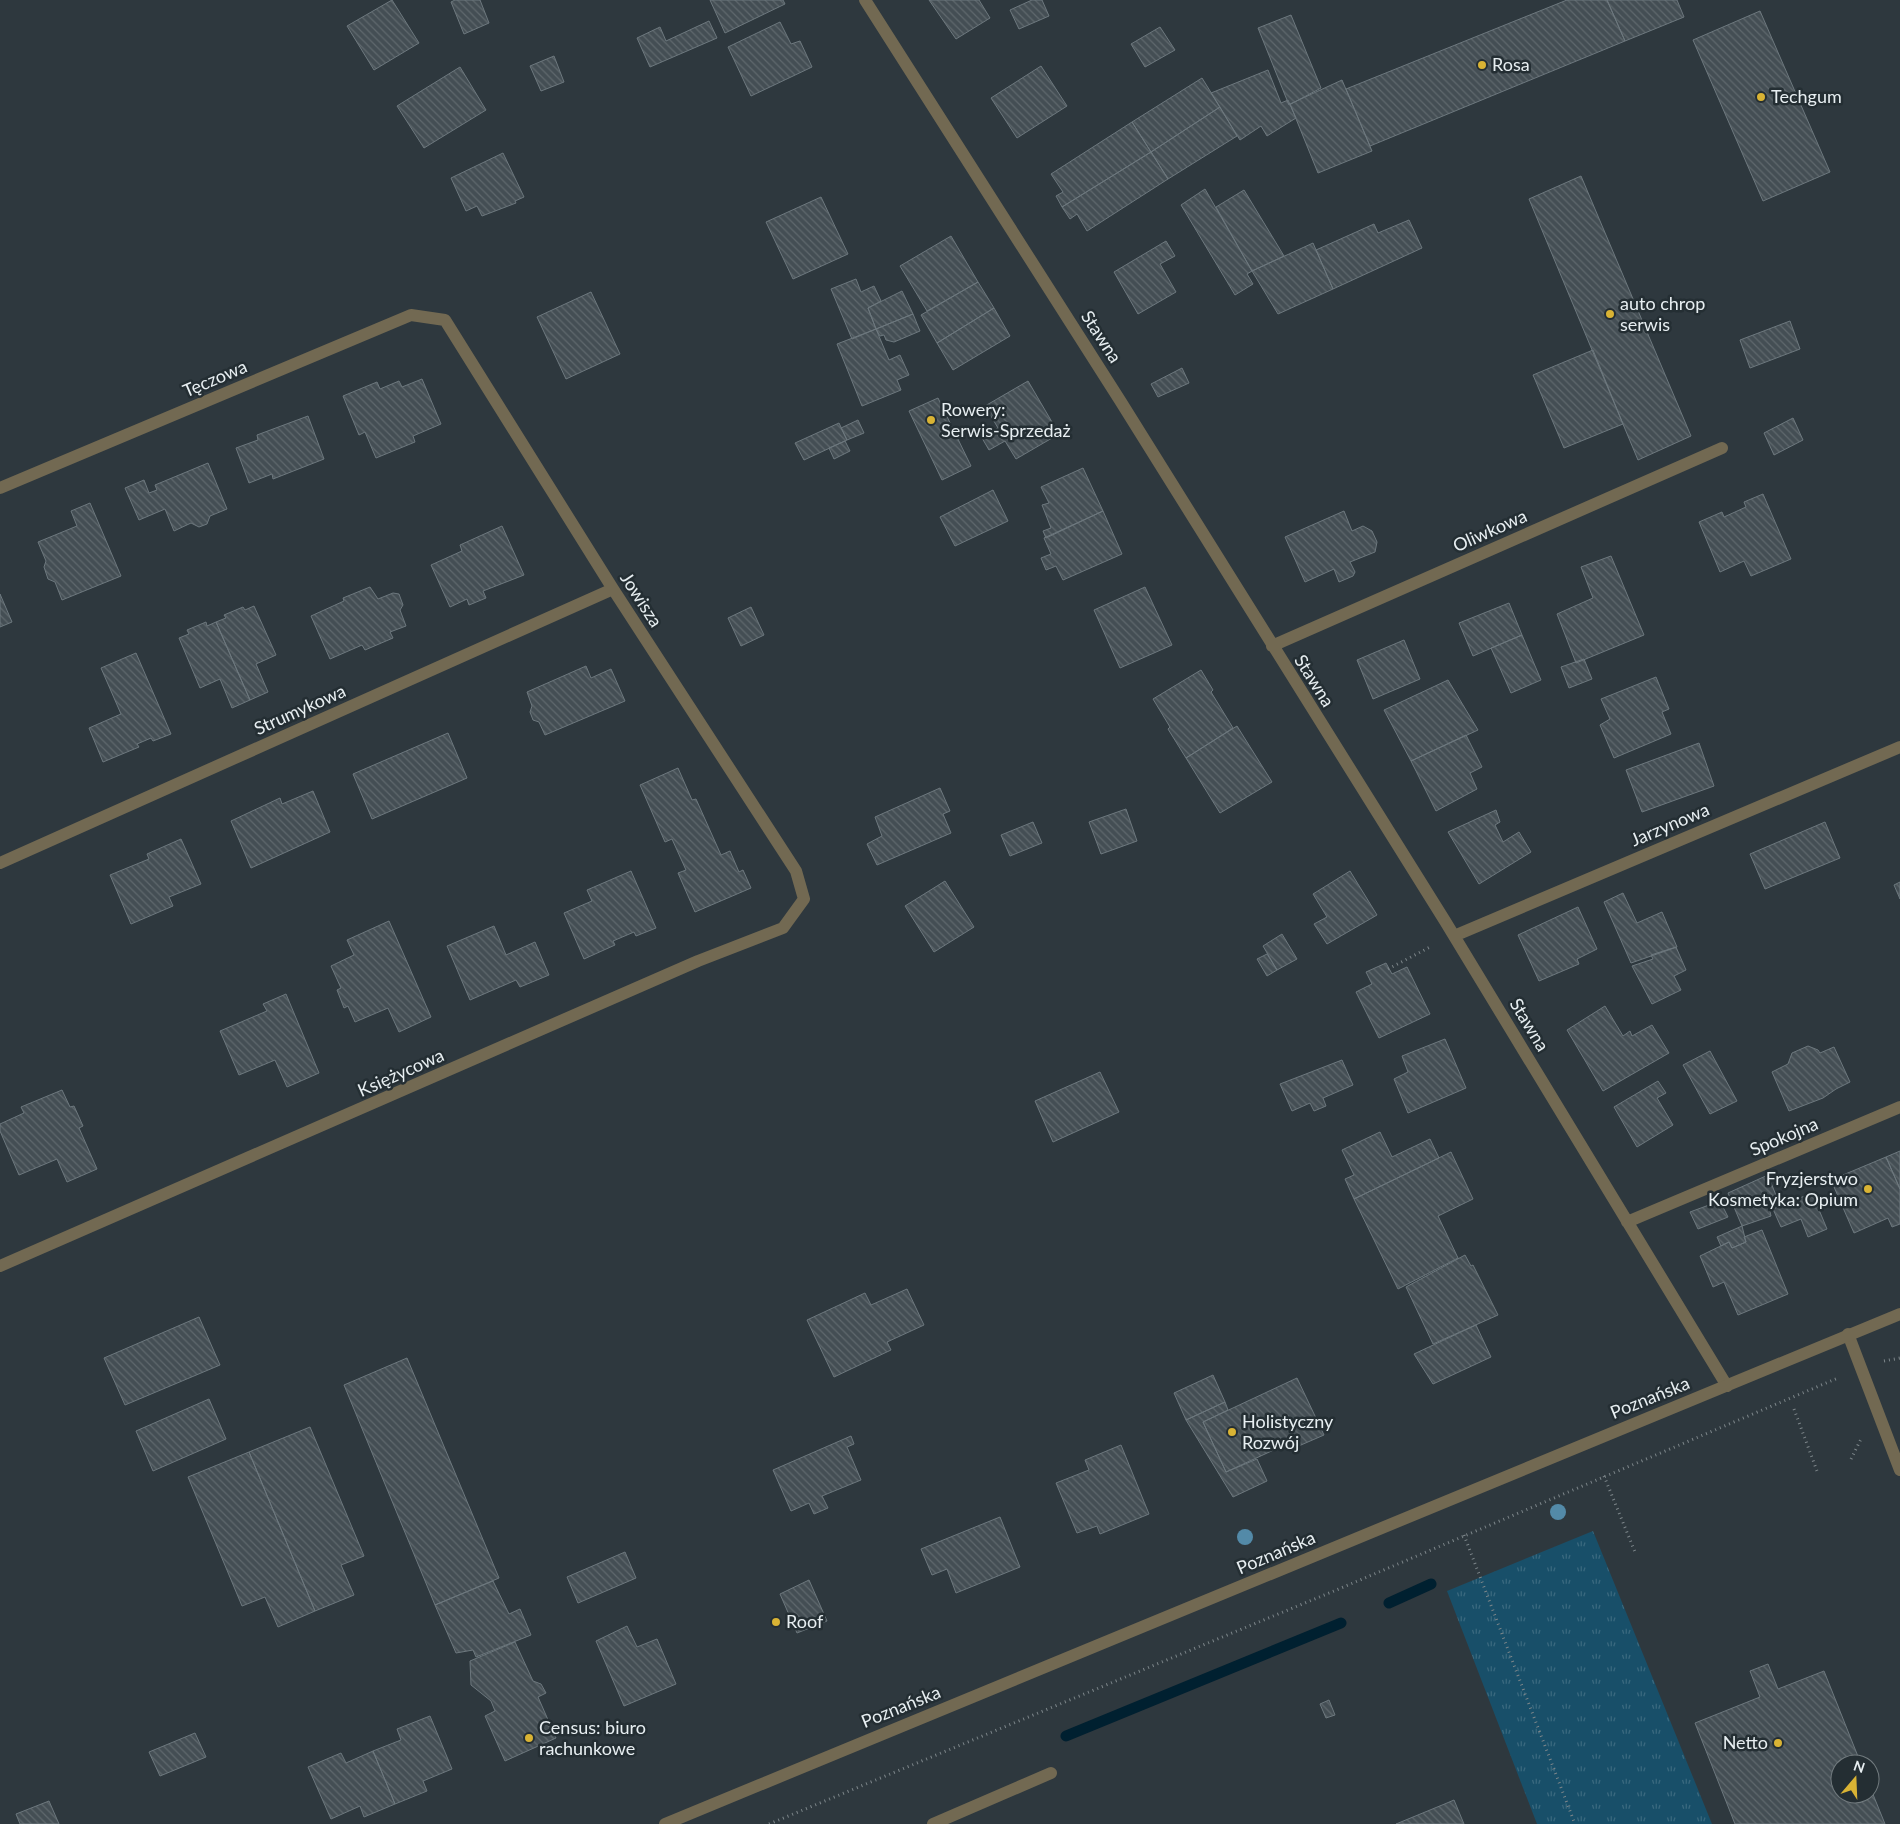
<svg xmlns="http://www.w3.org/2000/svg" width="1900" height="1824" font-family="Lato,sans-serif">
<defs>
<pattern id="grass-tufts" width="24" height="20" patternUnits="userSpaceOnUse" patternTransform="scale(1.25)"><rect width="24" height="20" fill="#184f69"/><path d="M3 7l-1-3M5 7V3M7 7l1-3M15 17l-1-3M17 17v-4M19 17l1-3" fill="none" stroke="#3a697f"/></pattern>
<pattern id="building-back-hatch" width="6" height="6" patternUnits="userSpaceOnUse" patternTransform="scale(1.25)"><rect width="6" height="6" fill="#444e54"/><path d="M-1 5l2 2M0 0l6 6M5-1l2 2" fill="none" stroke="#5f686d"/></pattern>
</defs>
<rect width="100%" height="100%" fill="#2e383e"/>
<path fill="url(#grass-tufts)" d="M1593,1531l119,293h-175l-90,-233z"/>
<g fill="none" stroke-linecap="round" stroke-linejoin="round">
<path stroke="#002030" stroke-width="11" d="M1389,1603l42,-19
M1066,1736l275,-113"/>
</g>
<path fill="url(#building-back-hatch)" stroke="#6d787e" d="M392,0l27,43 -45,27 -27,-44z
M455,0h25l9,23 -25,11 -13,-32z
M710,0h73l2,4 -60,29z
M929,0h50l11,18 -34,21z
M1032,0h10l7,16 -30,13 -9,-19z
M1567,0h40l18,41 -255,105 -24,-57z
M1607,0h70l7,17 -59,24z
M1760,11l70,161 -67,29 -70,-161z
M1291,15l30,73 -32,17 -31,-77z
M709,21l8,17 -67,29 -13,-29 23,-11 6,14z
M780,22l11,22 9,-3 12,26 -61,29 -23,-49z
M1160,27l15,23 -30,17 -14,-23z
M554,56l10,26 -23,9 -11,-25z
M1041,66l26,40 -50,32 -26,-40z
M460,67l26,43 -62,38 -27,-42z
M1268,70l13,33 7,-3 8,18 -29,18 -6,-10 -21,14 -29,-47z
M1202,78l18,29 -69,45 -19,-30z
M1342,80l30,71 -54,22 -28,-69z
M1220,107l17,29 -69,43 -17,-27z
M1132,122l19,30 -89,55 -6,-11 7,-4 -12,-18z
M1151,152l17,27 -81,52 -10,-17 -7,5 -8,-12z
M503,153l21,44 -9,4 1,2 -34,13 -5,-10 -11,5 -15,-33z
M1581,176l110,260 -53,24 -109,-261z
M1205,189l47,82 -5,3 6,10 -18,11 -54,-90z
M1244,190l40,66 -32,15 -36,-64z
M821,197l27,57 -55,25 -27,-57z
M1409,220l13,28 -89,41 -17,-39 58,-26 4,9z
M951,236l27,46 -51,29 -27,-45z
M1166,241l9,15 -15,8 16,28 -38,22 -24,-42z
M1313,243l20,46 -55,25 -26,-43z
M856,279l5,13 13,-6 7,15 -13,7 8,21 -24,10 -21,-50z
M978,282l16,26 -57,35 -16,-28z
M902,291l11,23 -37,15 -8,-21z
M591,292l29,62 -54,25 -29,-62z
M994,308l16,28 -57,34 -16,-27z
M913,314l7,17 -26,11 -8,-2 -2,-5 -4,1 -4,-7z
M1790,321l10,28 -50,19 -10,-28z
M876,329l13,31 11,-5 9,20 -12,5 4,10 -39,16 -25,-62z
M1593,350l30,74 -59,24 -31,-73z
M1182,368l7,15 -31,14 -7,-13z
M422,379l19,45 -28,12 2,6 -39,16 -11,-26 -6,3 -16,-39 34,-14 3,7 19,-8 3,6z
M1028,381l31,53 -43,25 -11,-18 -16,9 -7,-12 16,-10 -13,-22z
M938,398l33,68 -29,14 -33,-69z
M308,416l16,43 -51,20 -1,-5 -23,9 -13,-35 22,-8 -1,-5z
M1793,418l10,22 -29,15 -10,-22z
M858,420l6,13 -17,7 -6,-12z
M839,423l8,17 -43,20 -9,-17z
M845,441l5,10 -16,8 -5,-11z
M208,463l19,46 -17,7 -3,8 -8,3 -8,-4 -17,8 -9,-22 -26,11 -14,-32 19,-8 5,13 8,-3 -2,-5z
M1083,468l20,43 -57,27 -3,-7 8,-3 -9,-23 7,-2 -8,-16z
M993,490l15,31 -53,25 -15,-29z
M1763,494l28,65 -40,17 -7,-15 -24,11 -21,-50 23,-10 2,5 22,-10 -2,-5z
M90,503l31,73 -59,24 -7,-18 -7,-3 -4,-12 2,-6 -8,-19 39,-16 -6,-15z
M1103,511l19,43 -59,26 -7,-14 -10,4 -5,-12 10,-4 -7,-16z
M1344,511l8,20 11,-5 9,5 5,11 -2,10 -25,10 5,10 -2,4 -14,6 -5,-13 -29,13 -20,-45z
M502,526l22,49 -41,16 3,7 -17,7 -2,-6 -17,8 -19,-42 31,-14 -2,-6z
M1611,556l33,79 -68,28 -19,-49 36,-16 -12,-31z
M370,587l8,12 15,-6 6,1 4,11 -3,5 6,16 -16,6 3,6 -28,12 -3,-5 -32,14 -19,-43 33,-15 -1,-3z
M1145,587l27,58 -52,23 -26,-58z
M0,594l12,28 -12,5z
M1509,603l13,32 -49,21 -14,-33z
M254,606l22,49 -20,9 12,28 -18,8 -34,-78 10,-4 -2,-3 19,-8 2,3z
M751,607l13,28 -23,11 -13,-28z
M206,622l1,4 9,-4 34,78 -18,8 -12,-29 -20,9 -21,-50 10,-4 -2,-4z
M1522,635l19,45 -30,13 -20,-45z
M1404,640l16,39 -47,20 -16,-39z
M136,653l35,81 -18,7 -2,-3 -14,6 2,3 -36,15 -14,-34 32,-14 -20,-46z
M1584,659l8,20 -23,9 -8,-21z
M586,666l5,12 20,-9 14,32 -80,34 -6,-13 -6,-2 -3,-8 2,-6 -5,-14z
M1201,670l12,20 -2,2 22,36 -47,30 -18,-29 2,-2 -17,-28z
M1656,677l13,32 -7,3 9,22 -57,24 -14,-33 10,-6 -9,-20z
M1448,680l30,50 -67,31 -27,-51z
M1237,726l35,56 -52,31 -34,-55z
M448,733l19,45 -95,41 -19,-45z
M1466,735l16,32 -12,6 7,16 -41,22 -25,-50z
M1699,743l15,43 -72,26 -16,-42z
M678,768l14,32 4,-1 25,56 9,-4 9,21 4,-2 8,18 -56,24 -17,-39 8,-3 -14,-31 -7,3 -25,-57z
M940,788l10,23 -7,3 8,19 -74,32 -10,-21 15,-8 -7,-19z
M313,791l17,41 -79,36 -20,-47 49,-23 2,6z
M1126,809l11,32 -36,13 -12,-32z
M1496,810l4,12 -5,3 8,17 16,-10 12,20 -52,32 -31,-52z
M1033,822l9,21 -32,13 -9,-21z
M1825,822l15,36 -75,31 -15,-35z
M181,839l20,45 -32,13 4,9 -42,18 -21,-49 39,-16 -2,-5z
M631,871l25,57 -20,8 -2,-4 -21,9 2,4 -31,14 -20,-46 28,-12 -5,-11z
M1350,871l27,44 -50,29 -13,-20 13,-7 -14,-23z
M945,881l29,46 -40,25 -29,-46z
M1900,882v17l-6,-14z
M1623,893l14,30 25,-11 15,35 -46,16 -27,-61z
M1578,907l19,42 -20,10 2,5 -40,17 -21,-46z
M389,921l42,96 -32,15 -11,-24 -33,14 -7,-16 -4,2 -7,-18 4,-2 -10,-22 23,-11 -7,-15z
M494,926l12,29 29,-13 14,33 -29,12 -4,-7 -46,20 -23,-54z
M1282,934l15,25 -20,11 -14,-24z
M1676,947l10,23 -12,6 7,14 -29,14 -20,-38 21,-7 -2,-4z
M1267,954l10,16 -10,6 -10,-17z
M1386,963l6,11 15,-7 23,47 -51,24 -23,-46 16,-8 -6,-12z
M286,994l33,79 -32,14 -12,-27 -36,15 -19,-44 47,-20 -4,-7z
M1605,1006l18,30 7,-5 2,5 20,-11 17,28 -66,38 -36,-61z
M1445,1039l21,49 -58,25 -14,-34 14,-7 -6,-16z
M1808,1046l10,4 2,3 14,-6 16,35 -14,7 -13,9 -34,13 -17,-39 16,-8 4,-11z
M1710,1051l27,50 -27,13 -27,-49z
M1342,1060l11,25 -30,13 3,8 -12,5 -4,-8 -18,8 -12,-27z
M1100,1072l19,40 -66,30 -18,-41z
M1658,1081l8,12 -9,5 16,27 -36,22 -23,-40z
M62,1090l8,17 4,-1 9,20 -4,2 18,41 -30,13 -10,-23 -38,16 -19,-44v-7l24,-11 -3,-6z
M1380,1132l12,25 38,-18 9,19 -85,41 -9,-20 9,-4 -12,-25z
M1900,1151v38l-14,-32z
M1451,1152l22,47 -35,17 20,42 -60,31 -44,-90z
M1886,1157l14,32v35l-8,3 -4,-9 -34,15 -23,-53z
M1768,1175l9,23 -9,5 3,13 -29,10 -14,-33z
M1812,1193l15,36 -19,8 -7,-18 -20,8 -8,-18z
M1720,1201l8,16 -30,12 -8,-17z
M1742,1226l4,16 -14,6 -3,-6 -8,4 -4,-9z
M1762,1230l26,64 -50,21 -14,-33 -11,5 -13,-31 29,-14 3,6 14,-6 -2,-5z
M1465,1255l6,11 2,-1 25,50 -65,29 -27,-57z
M907,1289l17,36 -37,17 4,8 -57,27 -27,-57 58,-27 6,12z
M199,1317l21,48 -95,40 -21,-47z
M1476,1325l15,32 -58,27 -19,-30z
M407,1358l92,220 -64,27 -91,-220z
M1213,1375l12,27 -39,18 -12,-27z
M1297,1378l27,57 -30,13 -3,-6 -65,30 -23,-50z
M209,1399l17,40 -73,32 -17,-40z
M1225,1402l3,8 -25,12 23,50 31,-13 10,22 -34,16 -47,-77z
M310,1427l54,129 -23,9 13,30 -39,16 -66,-159z
M851,1436l3,8 -7,3 14,33 -39,16 6,12 -14,6 -5,-11 -18,8 -18,-41z
M1121,1445l28,69 -49,20 -3,-8 -20,7 -21,-50 33,-13 -4,-10z
M249,1452l66,159 -37,16 -13,-30 -23,9 -54,-129z
M1000,1517l20,50 -64,26 -9,-24 -15,6 -11,-26z
M625,1552l11,26 -58,25 -11,-26z
M809,1580l18,41 -30,12 -17,-39z
M493,1581l16,33 11,-5 11,26 -55,22 -3,-7 -17,3 -21,-48z
M627,1626l10,21 20,-8 19,45 -52,22 -28,-65z
M515,1642l18,39 8,3 5,9 -8,4 18,41 -51,23 -20,-45 10,-5 -4,-10 -20,-16 -1,-24z
M1768,1664l10,25 46,-18 37,93h-21v30h30v-7l15,37h-150l-40,-101 65,-26 -10,-26z
M1329,1700l6,15 -9,3 -6,-14z
M430,1716l22,53 -29,12 4,10 -32,13 -22,-53 28,-11 -4,-11z
M195,1733l11,24 -46,19 -11,-24z
M373,1751l22,53 -31,13 -4,-11 -29,13 -23,-52 33,-14 5,10z
M1454,1800l10,24h-68l51,-21z
M49,1801l10,23h-39l-4,-10z"/>
<g fill="none" stroke-linecap="round" stroke-linejoin="round">
<path stroke="#7d868a" stroke-width="3" stroke-dasharray="1 4" stroke-linecap="butt" d="M1388,969l44,-23
M1884,1361l16,-3
M1794,1409l23,62
M1851,1459l10,-20
M1604,1476l31,76
M1464,1535l111,289
M769,1824l565,-233 504,-213"/>
<path stroke="#726952" stroke-width="12" d="M865,0l256,402 324,519 282,465
M0,488l411,-173 34,5 168,269 183,282 8,28 -21,29 -85,33 -698,305
M1272,646l450,-198
M0,863l613,-274
M1454,936l446,-189
M1627,1222l273,-115
M1848,1334l52,136
M933,1824l118,-51"/>
<path stroke="#726952" stroke-width="12" d="M665,1824l1235,-510"/>
</g>
<g fill="#538aa8">
<circle cx="1558" cy="1512" r="8"/>
<circle cx="1245" cy="1537" r="8"/>
</g>
<g fill="#d9b334" stroke="#242e33" stroke-width="2">
<circle cx="1482" cy="65" r="5"/>
<circle cx="1761" cy="97" r="5"/>
<circle cx="1610" cy="314" r="5"/>
<circle cx="931" cy="420" r="5"/>
<circle cx="1868" cy="1189" r="5"/>
<circle cx="1232" cy="1432" r="5"/>
<circle cx="776" cy="1622" r="5"/>
<circle cx="529" cy="1738" r="5"/>
<circle cx="1778" cy="1743" r="5"/>
</g>
<g text-anchor="middle" stroke-width="5" stroke-linejoin="round" paint-order="stroke">
<g font-size="18" fill="#e7eef1" stroke="#242e33" text-anchor="start">
<text x="1492" y="71">Rosa</text>
<text x="1771" y="103">Techgum</text>
<text x="1620" y="310">auto chrop<tspan x="1620" dy="21">serwis</tspan></text>
<text x="941" y="416">Rowery:<tspan x="941" dy="21">Serwis-Sprzedaż</tspan></text>
<text x="1858" y="1185" text-anchor="end">Fryzjerstwo<tspan x="1858" dy="21">Kosmetyka: Opium</tspan></text>
<text x="1242" y="1428">Holistyczny<tspan x="1242" dy="21">Rozwój</tspan></text>
<text x="786" y="1628">Roof</text>
<text x="539" y="1734">Census: biuro<tspan x="539" dy="21">rachunkowe</tspan></text>
<text x="1768" y="1749" text-anchor="end">Netto</text>
</g>
<g font-size="18" fill="#e7eef1" stroke="#242e33">
<text transform="translate(1101 337) rotate(57)" y="6">Stawna</text>
<text transform="translate(215 379) rotate(-23)" y="6">Tęczowa</text>
<text transform="translate(1490 531) rotate(-24)" y="6">Oliwkowa</text>
<text transform="translate(641 600) rotate(57)" y="6">Jowisza</text>
<text transform="translate(1314 681) rotate(58)" y="6">Stawna</text>
<text transform="translate(300 710) rotate(-24)" y="6">Strumykowa</text>
<text transform="translate(1670 825) rotate(-23)" y="6">Jarzynowa</text>
<text transform="translate(1529 1025) rotate(59)" y="6">Stawna</text>
<text transform="translate(401 1073) rotate(-24)" y="6">Księżycowa</text>
<text transform="translate(1784 1137) rotate(-23)" y="6">Spokojna</text>
<text transform="translate(1650 1398) rotate(-22)" y="6">Poznańska</text>
<text transform="translate(1276 1553) rotate(-23)" y="6">Poznańska</text>
<text transform="translate(901 1707) rotate(-22)" y="6">Poznańska</text>
</g>
</g>
<g transform="translate(1855 1779) rotate(19)"><circle r="24" fill="#242e33" stroke="#727b7f"/>
<path d="M0-4L9 19L0 12L-9 19Z" fill="#d9b334"/>
<text y="-8" font-size="14" font-weight="bold" text-anchor="middle" fill="#e7eef1">N</text>
</g>
</svg>
